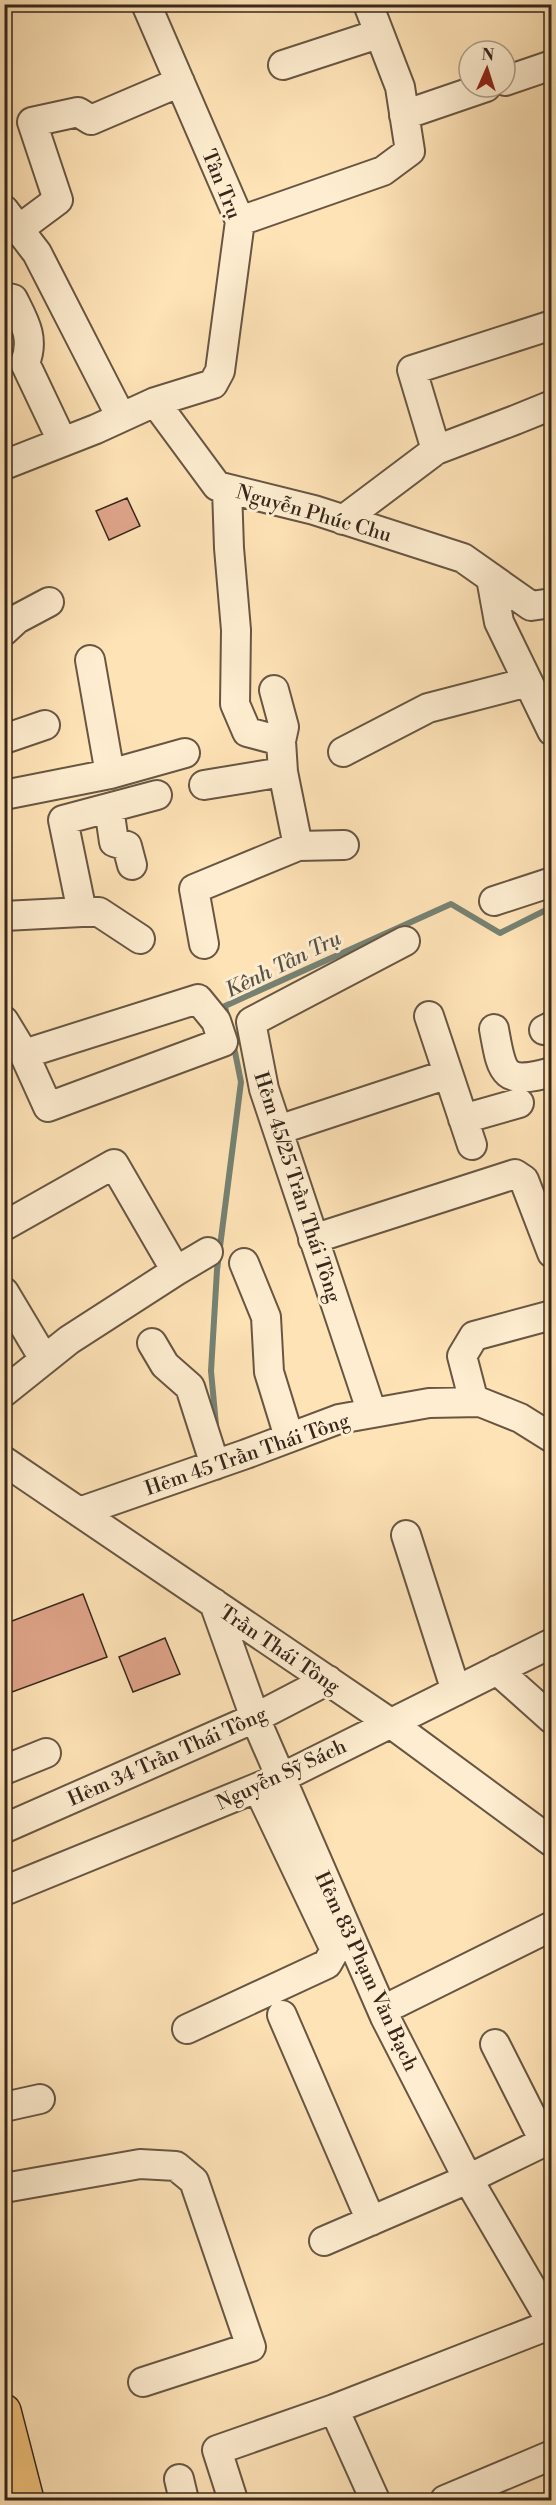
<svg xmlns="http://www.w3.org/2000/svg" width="556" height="2505" font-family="'Libre Bodoni',serif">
<rect width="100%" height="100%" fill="#fee3b7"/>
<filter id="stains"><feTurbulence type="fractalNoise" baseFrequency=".00333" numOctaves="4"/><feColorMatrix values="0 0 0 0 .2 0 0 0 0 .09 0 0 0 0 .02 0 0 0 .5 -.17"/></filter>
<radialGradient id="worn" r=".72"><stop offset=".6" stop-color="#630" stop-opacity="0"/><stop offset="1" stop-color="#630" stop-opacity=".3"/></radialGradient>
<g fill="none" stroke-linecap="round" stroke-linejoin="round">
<path stroke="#768273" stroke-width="6" d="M227,1017l-2,-11 226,-102 49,29 52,-26
M216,1425l-5,-54 6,-101 24,-188 -8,-40"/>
</g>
<path fill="#e0a58b" stroke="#36271c" stroke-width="1.5" d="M127,498l13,28 -31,14 -13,-29z
M83,1594l24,63 -103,38v-71z
M165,1638l15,36 -47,18 -14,-35z"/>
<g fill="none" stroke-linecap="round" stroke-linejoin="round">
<g stroke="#685643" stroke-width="32">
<path id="minor" d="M283,65l95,-31
M505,81l47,-16
M404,115l82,-28
M4,210l33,43 84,164
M240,221l143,-50 27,-20 -10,-64 -32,-83
M19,229l39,-29 -26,-78 46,-10 13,8 89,-38
M4,297l9,2c11,22 22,39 12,64l37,78
M155,402l62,84 97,24 149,48 68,48 21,-3
M436,450l-24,-80 140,-45
M4,465l92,-36 59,-27 58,-18 7,-13 20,-150 -94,-217
M343,520l93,-70 79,-30 37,-15
M491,578l8,44 53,109
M4,631l13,-12 32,-17
M90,660l20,114
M274,690l10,37 -3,14
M4,739l41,-14
M343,752l85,-44 100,-26
M204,785l79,-13
M4,795l106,-21 75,-21
M109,808l5,34 13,4 5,19
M298,846l46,-1
M494,901l58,-19
M82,912h17l41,27
M4,916l78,-4 -19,-92 94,-25
M204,944l-10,-55 104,-43 -15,-74 -2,-31 -34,-9 -12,-28 1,-74 -7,-82 -2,-59
M429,1016l43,129
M4,1021l20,33 174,-55 18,22 7,21 -175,65 -24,-53
M494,1029c8,44 8,57 58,43
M544,1030l8,-4
M463,1119l56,-16
M278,1130l170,-56
M4,1226l110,-62 62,107 -107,69 -65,52
M313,1239l202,-65 9,6 28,73
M244,1263l22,54 3,55 20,65
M176,1271l32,-19
M4,1292l40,67
M152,1343l13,22 25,22 25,78
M474,1402l-12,-46 12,-20 78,-21
M372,1413l-108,-324 -13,-67 154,-81
M4,1461l385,261 163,120
M79,1512l167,-58 93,-35 90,-16 51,-1 40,16 32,20
M406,1535l50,156
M214,1603l41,115 130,299 83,162 84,144
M497,1670l55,49
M4,1770l42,-17
M5,1828l250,-110 73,-38
M4,1891l277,-113 271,-135
M397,2003l155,-77
M282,2015l89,206
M187,2029l140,-65 8,-14 -77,-162
M495,2044l49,97
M4,2107l36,-8
M4,2188l136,-24 36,2 18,15 57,166 -108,35
M324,2241l144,-62 84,-41
M334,2409l41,91
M179,2479l5,21
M233,2500l-16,-50 117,-41 218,-85
M445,2500l107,-45"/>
</g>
<g stroke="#36271c" stroke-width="36">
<path id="major" d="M4,2411l23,89"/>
</g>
<use href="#minor" stroke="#feedd0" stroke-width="28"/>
<use href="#major" stroke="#efc27c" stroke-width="33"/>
</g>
<g text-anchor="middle" stroke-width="6" stroke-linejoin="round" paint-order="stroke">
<g font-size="20" fill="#36271c" stroke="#feedd0">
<text transform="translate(222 184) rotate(68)" y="7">Tân Trụ</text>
<text transform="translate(314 513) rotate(16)" y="7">Nguyễn Phúc Chu</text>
<text transform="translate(298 1187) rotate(72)" y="7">Hẻm 45/25 Trần Thái Tông</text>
<text transform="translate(247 1454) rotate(-19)" y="7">Hẻm 45 Trần Thái Tông</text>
<text transform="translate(280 1649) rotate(34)" y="7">Trần Thái Tông</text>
<text transform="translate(167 1756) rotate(-24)" y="7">Hẻm 34 Trần Thái Tông</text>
<text transform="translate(281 1774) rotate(-25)" y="7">Nguyễn Sỹ Sách</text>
<text transform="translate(367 1971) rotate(65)" y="7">Hẻm 83 Phạm Văn Bạch</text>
</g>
<g font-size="21" font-style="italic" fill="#565448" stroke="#feedd0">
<text transform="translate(283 964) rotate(-26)" y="7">Kênh Tân Trụ</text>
</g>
</g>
<rect width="556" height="2505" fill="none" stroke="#fee3b7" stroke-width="24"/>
<rect x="6" y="6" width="544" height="2493" fill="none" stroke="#36271c" stroke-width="3"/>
<rect x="12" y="12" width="532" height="2481" fill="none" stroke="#36271c" stroke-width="1.5"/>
<g transform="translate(487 69) rotate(3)"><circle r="28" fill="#feedd0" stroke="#ae9e88" stroke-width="1.5"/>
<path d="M0-4.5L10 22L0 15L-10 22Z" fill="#8f2418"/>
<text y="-9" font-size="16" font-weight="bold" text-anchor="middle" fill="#36271c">N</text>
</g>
<rect width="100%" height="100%" filter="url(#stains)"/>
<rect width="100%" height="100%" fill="url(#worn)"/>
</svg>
